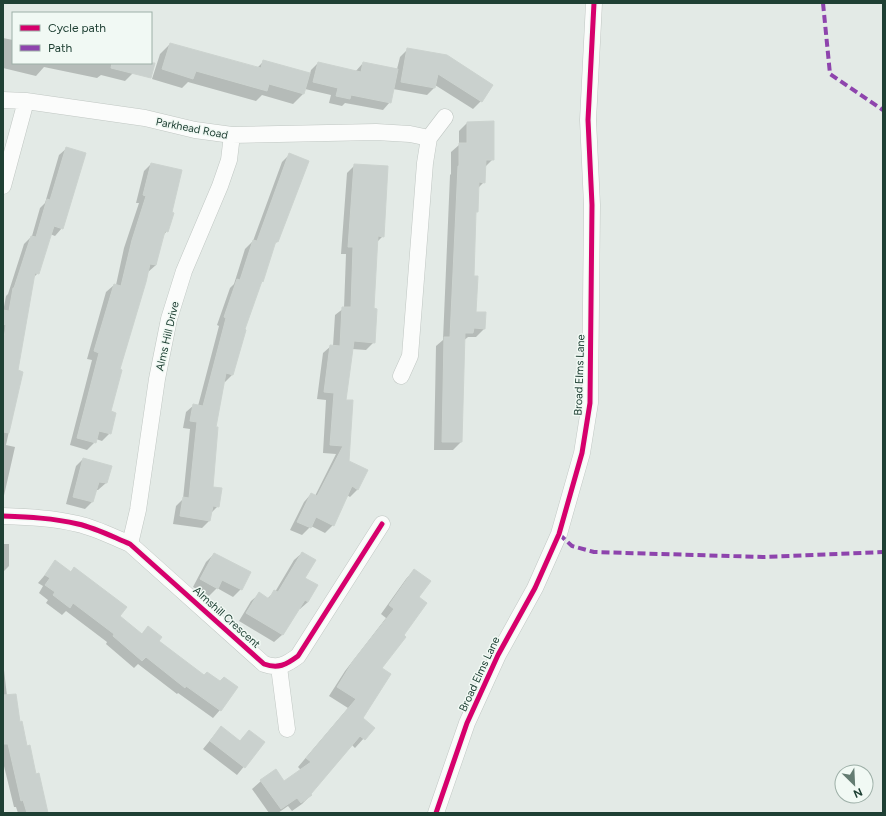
<svg xmlns="http://www.w3.org/2000/svg" width="886" height="816" font-family="Figtree,sans-serif">
<rect width="100%" height="100%" fill="#e3eae6"/>
<path fill="#0003" d="M3,38l10,2v23h122l-2,10 -8,8 -24,-6 -4,3 -53,-11 -8,9 -33,-8z
M170,44l87,24 7,-7 46,13 1,-4 7,-7 37,9 8,-9 34,6 3,-12 8,-8 73,52 -8,8 -38,-24 -1,3 -7,7 -34,-6 -3,13 -7,8 -38,-7 -3,3 -13,-3 2,-8 -26,-6 -2,5 -10,10 -31,-9 -6,6 -68,-19 -6,6 -30,-9 8,-25z
M467,123l26,36 -8,8 -1,15 -7,7 -2,24 -2,64 2,36 9,16 -8,8h-8l-5,4 -2,101 -8,8h-19l2,-104 7,-6 7,-165 1,-1v-22l8,-7v-14z
M67,148l-5,80 -7,8 -5,-2 -12,39 -5,5 -16,93 5,1 -16,73 9,2 -12,53v-188l3,-16 2,-2 16,-50 8,-8 8,-28 5,-5 14,-48z
M290,154l18,7 -31,81 -4,3 -30,85 -11,45 -7,7h-1l-9,46 -4,60 7,18 -8,8 -1,7 -7,7 -29,-4 3,-18 7,-7 7,-70 -7,-1 3,-16 8,-7 4,1 21,-80 -2,-1 13,-37 4,-4 11,-35 8,-8 29,-79z
M151,164l16,67 -5,6 -6,28 -8,7 -29,98 -9,42v21l-8,8 -6,-2 -1,3 -8,8 -17,-5 22,-85 -5,-1 19,-67 8,-7h2l8,-37 15,-45h-3l8,-32z
M355,165l28,71 -7,7 -3,66 1,33 -8,8 -14,-1 -7,52 3,60 10,28 -8,8 -3,-2 -14,30 -8,8 -14,-7 -9,9 -12,-5 14,-28 7,-8 4,2 21,-42 -13,-1 3,-53 -9,-1 6,-46 8,-7h2l2,-31 9,-7 2,-54h-5l6,-81z
M83,459l23,24 -8,7h-2l-3,11 -8,8 -19,-5 10,-38z
M3,544h6v22l-6,6z
M302,553l6,49 -8,7 -2,-1 -16,27 -8,7 -35,-21 12,-20 8,-7 8,5 7,-7h1l19,-32z
M214,554l27,35 -8,8 -16,-9 -8,8 -16,-9 13,-25z
M56,562l14,10 5,-4 44,48 22,19 7,-8 10,14 45,35 33,11 -16,23 -7,8 -35,-25 -1,1 -39,-30 -4,4 -28,-24 1,-2 -41,-31 -4,4 -16,-12 2,-3 -9,-7 4,-7 -5,-3z
M414,570l3,28 -37,71 -18,49 11,10 -18,20 -3,-3 -42,49 1,1 -9,9 -10,7 -4,-5 -10,7h-9l-17,-24 9,-8 23,1 17,-12 -3,-3 50,-59 -19,-12 16,-25 41,-53 -5,-4 25,-35z
M3,661l4,35 12,27 28,90h-29l-2,-6h-2l-11,-45z
M221,727l18,15 10,-11 15,11 -27,33 -34,-26z"/>
<path fill="#cad1ce" stroke="#ccd3cf" d="M170,43l91,25 2,-8 47,13 -6,21 -35,-10 -2,7 -71,-20 -3,8 -31,-10z
M407,48l40,7 46,30 -11,17 -44,-28 -3,14 -34,-6z
M318,62l43,10 2,-10 35,7 -7,34 -40,-8 -1,4 -14,-3 2,-8 -25,-6z
M112,63h43l-4,15 -40,-10z
M494,121v39h-8l-1,23 -6,-1 -1,30h-2l-2,64h4l-2,36h10l-1,17 -11,-1 -1,5h-8l-3,109h-20l2,-105h6l8,-171h1v-23h8v-21z
M66,147l20,6 -23,76 -9,-3 -15,48 -4,-1 -17,97 5,2 -14,61 -6,-1v-88l3,-19 -3,-1v-14l6,1 4,-23h1l17,-52 5,1 11,-38 3,1z
M289,153l20,8 -31,81 -2,-1 -13,41 -1,-1 -17,48 1,1 -13,45 -7,-2 -10,54h2l-5,60 9,1 -3,19 -6,-1 -3,15 -30,-5 3,-19 6,1 8,-76 -7,-1 3,-17 10,2 23,-88 -2,-1 13,-38 3,1 13,-40 4,1z
M151,163l31,7 -10,42 2,1 -6,19 -3,-1 -9,34 -6,-1 -4,18 -26,87 2,1 -11,41 5,2 -5,21 -12,-3 -3,12 -19,-5 22,-85 -5,-2 20,-67 7,2 11,-46 14,-44 -3,-1z
M354,164l34,2 -4,71 -6,-1 -4,72 3,1 -2,34 -21,-2 -8,59h7l-4,61 19,9 -10,20 -6,-4 -18,40 -18,-9 -5,11 -14,-6 14,-29 6,3 26,-50 -13,-1 4,-52 -10,-1 6,-47 10,1 2,-39h9l2,-60h-5z
M83,458l29,8 -5,17 -8,-1 -6,20 -20,-5z
M302,552l14,8 -11,18 13,7 -10,17 -3,-2 -22,35 -37,-22 13,-21 10,7 5,-9 4,2z
M214,553l37,19 -9,18 -20,-10 -4,9 -18,-10z
M55,560l16,12 3,-5 53,40 -7,9 22,18 6,-8 14,11 -3,4 45,34 3,-3 13,9 4,-4 14,10 -17,24 -35,-25 -1,2 -39,-31 -4,4 -29,-25 1,-2 -41,-31 -3,5 -17,-13 2,-3 -10,-7 5,-7 -5,-3z
M414,569l17,12 -12,16 8,6 -23,32 2,2 -24,31 9,6 -28,44 12,10 -10,12 -5,-4 -49,58 1,1 -11,8 -4,-5 -16,11 -21,-29 16,-11 8,12 27,-19 -5,-4 50,-59 -19,-12 16,-26 41,-52 -5,-4z
M16,694l4,28 2,-1 5,25 3,-1 6,29 3,-1 9,40h-21l-4,-13 -2,1 -13,-57h-4l-1,-7v-42z
M221,726l19,15 9,-11 16,12 -20,26 -35,-27z"/>
<g fill="none" stroke-linecap="round" stroke-linejoin="round">
<g stroke="#c0c7c3" stroke-width="17">
<path id="minor" d="M3,100l23,1 119,17 50,12 37,5 144,-3 34,2 19,4 16,-21
M3,186l23,-85
M401,376l9,-20 15,-193 4,-25
M3,516c25,1 50,2 75,8 18,4 35,13 52,20l134,120c14,5 22,1 34,-8l84,-132
M130,544l8,-34 19,-131 12,-60 15,-48 36,-85 9,-26 3,-25
M279,667l8,62
M436,813l31,-90 31,-68 37,-67 24,-54 23,-81 8,-50 2,-198 -4,-85 6,-117"/>
</g>
<use href="#minor" stroke="#fbfcfb" stroke-width="16"/>
<path stroke="#8e44ad" stroke-width="4" stroke-dasharray="8 4" stroke-linecap="butt" d="M823,3l7,71 53,36
M559,534l13,12 22,6 169,5 120,-5"/>
<g stroke="#f1f9f4" stroke-width="8">
<path id="cycleway" d="M3,516c25,1 50,2 75,8 18,4 35,13 52,20l134,120c14,5 22,1 34,-8l84,-132
M436,813l31,-90 31,-68 37,-67 24,-54 23,-81 8,-50 2,-198 -4,-85 6,-117"/>
</g>
<use href="#cycleway" stroke="#d6006c" stroke-width="5"/>
</g>
<g text-anchor="middle" stroke-width="3" stroke-linejoin="round" paint-order="stroke">
<g font-size="11" fill="#1f4034" stroke="#f1f9f4">
<text transform="translate(192 128) rotate(11)" y="4">Parkhead Road</text>
<text transform="translate(167 336) rotate(-77)" y="4">Alms Hill Drive</text>
<text transform="translate(579 375) rotate(-88)" y="4">Broad Elms Lane</text>
<text transform="translate(227 617) rotate(42)" y="4">Almshill Crescent</text>
<text transform="translate(479 674) rotate(-65)" y="4">Broad Elms Lane</text>
</g>
</g>
<rect width="886" height="816" fill="none" stroke="#1f4034" stroke-width="8"/>
<rect x="12" y="12" width="140" height="52" fill="#f1f9f4" stroke="#9dafa7"/>
<rect x="20" y="25" width="20" height="6" fill="#d6006c" stroke="#9dafa7"/>
<text x="48" y="32" font-size="12" fill="#1f4034">Cycle path</text>
<rect x="20" y="45" width="20" height="6" fill="#8e44ad" stroke="#9dafa7"/>
<text x="48" y="52" font-size="12" fill="#1f4034">Path</text>
<g transform="translate(854 784) rotate(156)"><circle r="19" fill="#f1f9f4" stroke="#9dafa7"/>
<path d="M0-3L7 15L0 10L-7 15Z" fill="#647c72"/>
<text y="-6" font-size="11" font-weight="bold" text-anchor="middle" fill="#1f4034">N</text>
</g>
</svg>
